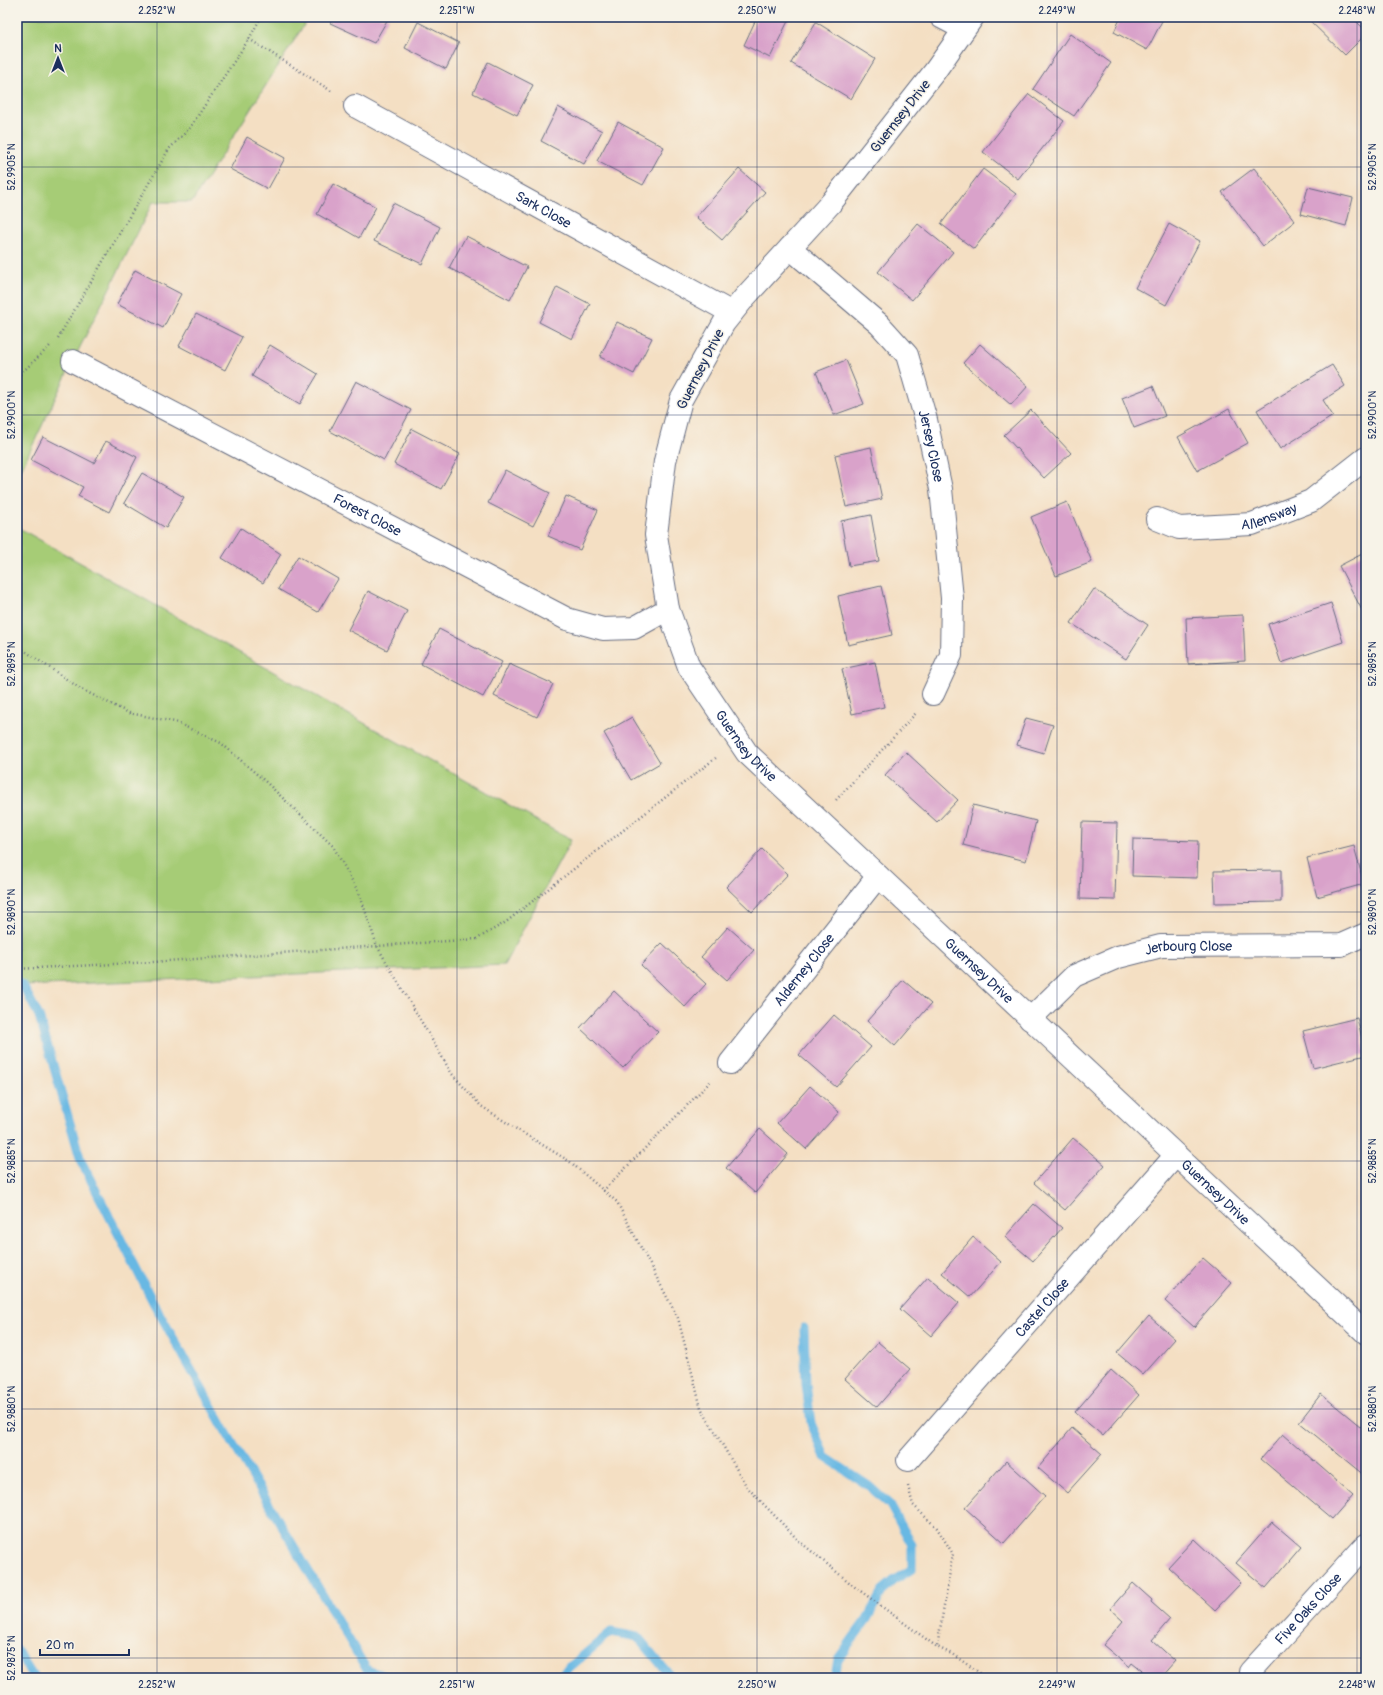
<svg xmlns="http://www.w3.org/2000/svg" width="1383" height="1695" font-family="Pangolin,sans-serif">
<rect width="100%" height="100%" fill="#f7f3e8"/>
<filter id="ink" filterUnits="userSpaceOnUse"><feTurbulence type="fractalNoise" baseFrequency=".025" numOctaves="2"/><feDisplacementMap in="SourceGraphic" scale="8" xChannelSelector="R" yChannelSelector="G"/><feConvolveMatrix kernelMatrix="1 2 1 2 8 2 1 2 1" color-interpolation-filters="sRGB"/></filter>
<filter id="wash" filterUnits="userSpaceOnUse"><feTurbulence type="fractalNoise" baseFrequency=".012" numOctaves="4" result="noise"/><feDisplacementMap in="SourceGraphic" scale="16" xChannelSelector="R" yChannelSelector="G"/><feGaussianBlur stdDeviation="0.9" result="paint"/><feColorMatrix in="noise" values="0 0 0 0 0 0 0 0 0 0 0 0 0 0 0 0 0 1.4 0 .05"/><feComposite in="paint" operator="in"/></filter>
<g filter="url(#wash)">
<rect width="100%" height="100%" fill="#f4dfc3"/>
<path fill="#a6cc76" stroke="#607e6a" d="M17,17h292l-117,185h-39l-80,159 -56,117z
M17,527l554,313 -67,125 -481,21 -6,-4z"/>
<g fill="none" stroke-linecap="round" stroke-linejoin="round">
<path stroke="#68b8e3" stroke-width="9" d="M17,982l6,4 16,30 42,145 72,141 72,128 142,240 24,8
M804,1328l2,56 5,39 14,34 44,29 21,19 22,40v24l-16,10 -13,11 -16,29 -29,40 -3,19
M17,1651l17,27
M557,1678l54,-46 27,5 34,41"/>
</g>
<g id="blocks">
<path fill="#d9a2ca" d="M334,17h55l-15,26 -44,-20z
M757,17h33l-20,41 -26,-13z
M1121,17h43l-17,33 -33,-18z
M1306,17h46l14,14v3l-21,21z
M418,22l41,21 -13,26 -41,-21z
M816,22l59,37 -24,40 -60,-36z
M1070,34l41,29 -37,53 -41,-27z
M488,62l45,23 -16,30 -44,-22z
M1029,94l35,27 -46,58 -35,-27z
M558,107l44,24 -18,33 -43,-23z
M618,122l46,25 -21,38 -46,-24z
M247,137l38,21 -17,31 -38,-20z
M1254,168l41,53 -32,25 -41,-54z
M739,169l26,23 -43,48 -26,-23z
M983,169l33,25 -42,55 -33,-25z
M333,184l43,23 -17,31 -42,-24z
M1308,187l45,11 -7,28 -45,-12z
M393,203l47,24 -18,37 -48,-23z
M918,224l35,28 -41,48 -34,-28z
M1169,224l31,17 -34,64 -31,-17z
M466,236l61,31 -17,33 -61,-32z
M135,270l46,24 -18,34 -46,-24z
M557,287l33,17 -18,35 -33,-17z
M196,314l46,23 -17,33 -46,-24z
M617,322l35,16 -18,36 -34,-17z
M980,344l48,42 -17,19 -48,-42z
M270,345l48,29 -18,30 -48,-28z
M846,360l18,44 -30,11 -18,-43z
M1332,365l13,21 -22,14 10,16 -53,33 -23,-39z
M356,381l55,29 -27,50 -54,-29z
M1153,386l12,30 -31,12 -12,-30z
M1229,409l19,34 -51,28 -19,-34z
M1031,410l40,43 -27,25 -40,-43z
M412,429l48,25 -19,35 -47,-25z
M43,437l51,26 12,-22 31,16 -28,55 -31,-16 5,-9 -52,-27z
M871,447l11,52 -36,8 -11,-52z
M505,470l45,23 -17,33 -45,-23z
M142,473l42,24 -18,31 -42,-25z
M566,496l32,14 -18,40 -32,-14z
M1067,502l25,60 -36,14 -25,-59z
M871,515l8,46 -30,5 -8,-45z
M241,528l40,26 -18,29 -41,-25z
M1366,552v66l-27,-52z
M298,556l40,23 -20,33 -40,-23z
M881,586l11,49 -44,10 -10,-49z
M1094,589l54,36 -22,34 -55,-36z
M368,591l39,20 -20,39 -39,-20z
M1331,603l12,39 -62,21 -13,-39z
M1243,615l2,46 -57,3 -2,-46z
M439,629l63,33 -19,35 -62,-33z
M875,662l9,45 -32,7 -10,-45z
M509,664l44,20 -16,33 -43,-21z
M632,717l28,46 -29,17 -27,-47z
M1026,718l27,7 -9,28 -27,-8z
M906,752l52,48 -21,22 -52,-47z
M973,805l63,16 -10,40 -63,-16z
M1082,822l35,1 -2,77 -35,-1z
M1133,839l65,2 -1,37 -65,-2z
M1354,846l10,38 -47,13 -10,-39z
M762,849l26,25 -36,38 -26,-25z
M1281,870v32l-66,1 -1,-32z
M728,927l26,23 -27,30 -26,-23z
M662,943l44,41 -21,23 -44,-42z
M903,980l28,24 -36,42 -28,-25z
M614,991l44,41 -35,36 -43,-40z
M834,1015l37,32 -35,40 -37,-32z
M1357,1018l9,37 -53,13 -10,-37z
M810,1086l29,26 -33,37 -29,-26z
M760,1129l28,25 -33,39 -29,-25z
M1073,1138l32,27 -40,45 -31,-27z
M1034,1204l28,24 -29,33 -28,-24z
M973,1237l28,25 -31,35 -28,-24z
M1203,1258l29,25 -38,44 -29,-26z
M928,1277l31,26 -28,33 -31,-27z
M1149,1316l26,23 -32,36 -26,-22z
M878,1342l32,27 -33,38 -32,-28z
M1111,1370l28,25 -36,41 -28,-24z
M1321,1394l45,37 -1,45 -66,-54z
M1072,1428l30,26 -35,39 -29,-25z
M1283,1434l70,61 -21,24 -71,-60z
M1006,1461l39,35 -41,47 -39,-35z
M1272,1522l29,25 -35,41 -30,-25z
M1194,1539l47,44 -26,27 -47,-43z
M1133,1583l19,17 -1,2 19,17 -18,21 23,21 -15,17h-9l-19,-15 -3,4 -26,-22 20,-24 -13,-12z"/>
</g>
</g>
<g filter="url(#ink)">
<use href="#blocks" fill-opacity="0" stroke="#676d81" stroke-width="1"/>
<g fill="none" stroke-linecap="round" stroke-linejoin="round">
<g stroke="#676d81" stroke-width="24">
<g id="minor">
<path d="M941,17l23,12"/>
<path id="s1" d="M973,17l-38,54 -104,132 -86,94 -21,26 -43,77 -16,61 -9,74 12,74 21,58 58,86 619,580"/>
<path id="s2" d="M355,106l377,207"/>
<path id="s3" d="M790,248l89,76 28,31 19,65 15,69 11,109 -1,57 -18,39"/>
<path id="s4" d="M73,361l494,258 36,10 31,-1 34,-19"/>
<path id="s5" d="M1157,519l22,9 73,-4 59,-23 55,-43"/>
<path id="s6" d="M1030,1019l44,-43 44,-19 43,-11 180,-1 25,-11"/>
<path id="s7" d="M730,1063l148,-187"/>
<path id="s8" d="M908,1460l268,-305"/>
<path id="s9" d="M1250,1672l116,-127"/>
</g>
</g>
<path stroke="#676d81" stroke-width="2.5" stroke-dasharray="1 3" stroke-linecap="butt" d="M249,39l84,53
M58,338l111,-189 20,-20 60,-90 12,-22
M17,377l33,-31
M17,644l5,5 59,40 48,24 46,9 46,21 46,40 66,63 27,49 17,51 75,128 29,32 37,24 51,31 48,41 61,116 23,90 46,79 52,54 56,46 82,60 15,7 35,24
M836,800l80,-87
M17,969l136,-7 324,-23 29,-17 211,-165
M603,1191l108,-110
M908,1486l5,19 24,23 16,26 -16,93"/>
<use href="#minor" stroke="#fff" stroke-width="22"/>
</g>
</g>
<path fill="none" stroke="#1b2f5e" stroke-width="1" stroke-opacity="0.45" d="M157,17v1661M457,17v1661M757,17v1661M1057,17v1661M1357,17v1661M17,167h1349M17,415h1349M17,664h1349M17,912h1349M17,1161h1349M17,1409h1349M17,1658h1349"/>
<g text-anchor="middle" stroke-width="3" stroke-linejoin="round" paint-order="stroke">
<g font-size="14" fill="#1b2f5e" stroke="#f7f3e8">
<text transform="translate(900 116) rotate(-52)" y="5">Guernsey Drive</text>
<text dy="5" stroke="none"><textPath href="#s2" startOffset="215">Sark Close</textPath></text>
<text transform="translate(700 369) rotate(-63)" y="5">Guernsey Drive</text>
<text dy="5" stroke="none"><textPath href="#s3" startOffset="253">Jersey Close</textPath></text>
<text dy="5" stroke="none"><textPath href="#s4" startOffset="332">Forest Close</textPath></text>
<text dy="5" stroke="none"><textPath href="#s5" startOffset="115">Allensway</textPath></text>
<text dy="5" stroke="none"><textPath href="#s1" startOffset="855">Guernsey Drive</textPath></text>
<text dy="5" stroke="none"><textPath href="#s6" startOffset="181">Jerbourg Close</textPath></text>
<text dy="5" stroke="none"><textPath href="#s7" startOffset="119">Alderney Close</textPath></text>
<text dy="5" stroke="none"><textPath href="#s1" startOffset="1179">Guernsey Drive</textPath></text>
<text dy="5" stroke="none"><textPath href="#s1" startOffset="1503">Guernsey Drive</textPath></text>
<text dy="5" stroke="none"><textPath href="#s8" startOffset="203">Castel Close</textPath></text>
<text dy="5" stroke="none"><textPath href="#s9" startOffset="86">Five Oaks Close</textPath></text>
</g>
</g>
<rect width="1383" height="1695" fill="none" stroke="#f7f3e8" stroke-width="44"/>
<g transform="translate(58 58)" stroke="#f7f3e8" stroke-width="3" paint-order="stroke">
<path d="M0-3L7 15L0 10L-7 15Z" fill="#1b2f5e"/>
<text y="-6" font-size="11" font-weight="bold" text-anchor="middle" fill="#1b2f5e">N</text>
</g>
<path d="M40 1649v6h89v-6" fill="none" stroke="#1b2f5e" stroke-width="2"/>
<text x="46" y="1649" font-size="12" fill="#1b2f5e" stroke="#f7f3e8" stroke-width="3" paint-order="stroke">20 m</text>
<rect x="22" y="22" width="1339" height="1651" fill="none" stroke="#1b2f5e" stroke-width="1.5"/>
<g font-size="10" text-anchor="middle" fill="#1b2f5e">
<text x="157" y="14">2.252°W</text>
<text x="457" y="14">2.251°W</text>
<text x="757" y="14">2.250°W</text>
<text x="1057" y="14">2.249°W</text>
<text x="1357" y="14">2.248°W</text>
<text transform="translate(11 167) rotate(-90)" y="4">52.9905°N</text>
<text transform="translate(1372 167) rotate(-90)" y="4">52.9905°N</text>
<text transform="translate(11 415) rotate(-90)" y="4">52.9900°N</text>
<text transform="translate(1372 415) rotate(-90)" y="4">52.9900°N</text>
<text transform="translate(11 664) rotate(-90)" y="4">52.9895°N</text>
<text transform="translate(1372 664) rotate(-90)" y="4">52.9895°N</text>
<text transform="translate(11 912) rotate(-90)" y="4">52.9890°N</text>
<text transform="translate(1372 912) rotate(-90)" y="4">52.9890°N</text>
<text transform="translate(11 1161) rotate(-90)" y="4">52.9885°N</text>
<text transform="translate(1372 1161) rotate(-90)" y="4">52.9885°N</text>
<text transform="translate(11 1409) rotate(-90)" y="4">52.9880°N</text>
<text transform="translate(1372 1409) rotate(-90)" y="4">52.9880°N</text>
<text transform="translate(11 1658) rotate(-90)" y="4">52.9875°N</text>
<text x="157" y="1688">2.252°W</text>
<text x="457" y="1688">2.251°W</text>
<text x="757" y="1688">2.250°W</text>
<text x="1057" y="1688">2.249°W</text>
<text x="1357" y="1688">2.248°W</text>
</g>
</svg>
